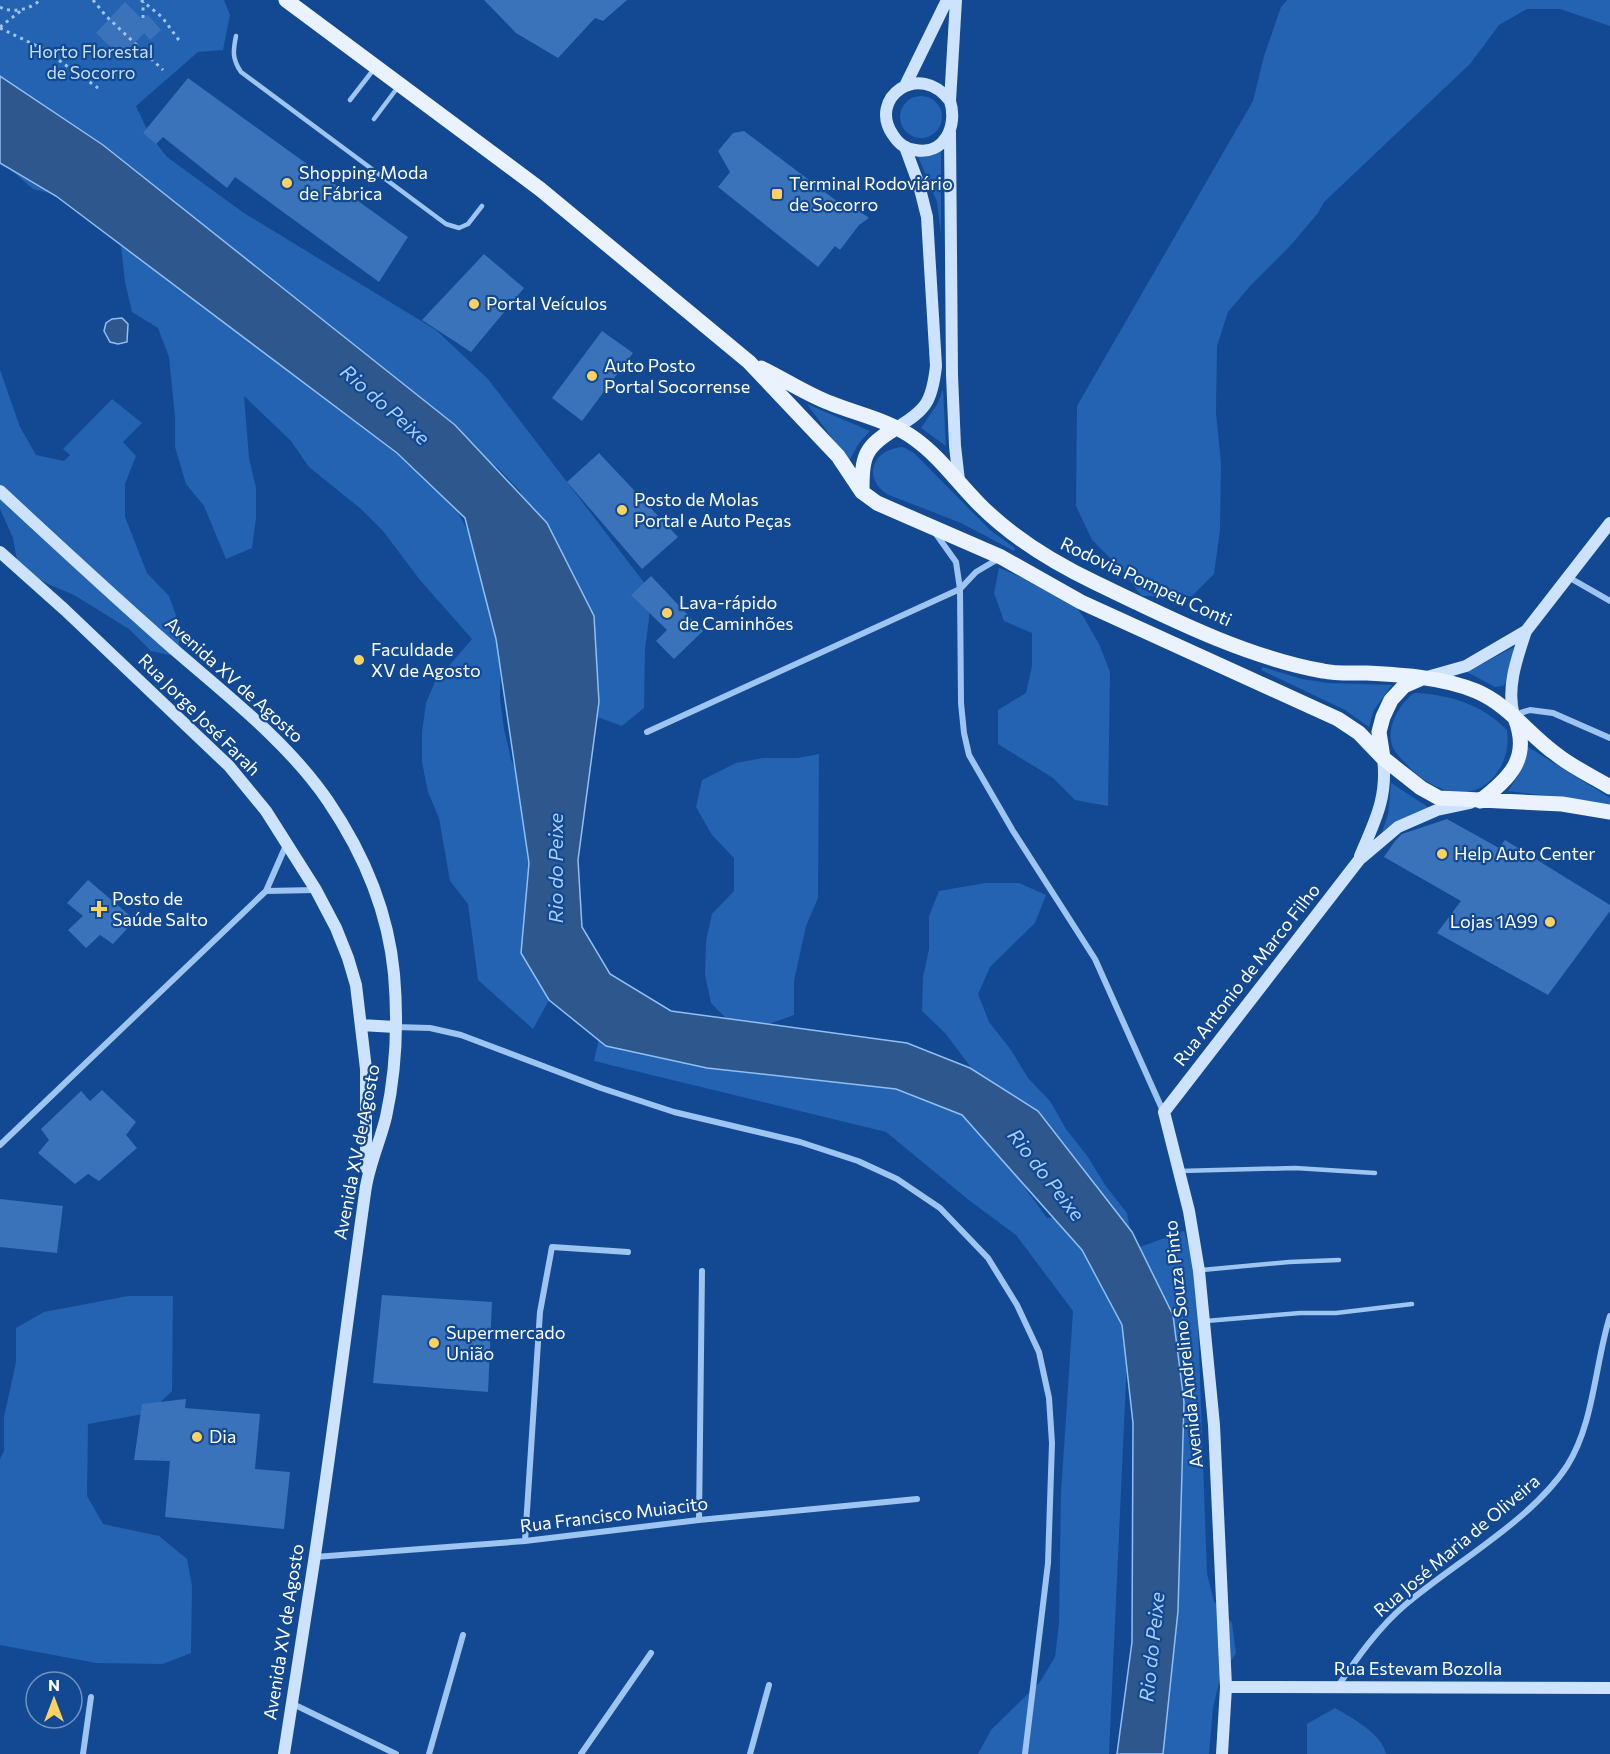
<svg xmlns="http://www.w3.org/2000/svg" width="1610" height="1754" font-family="Commissioner,sans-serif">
<rect width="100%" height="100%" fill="#124992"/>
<path fill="#2363b1" d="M0,0h224l6,15 -7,35 -25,2 -62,54 13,28 18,23 77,56 192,117 52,49 161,210v30l-4,30 -1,59 -22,18 -30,-11 -32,-120 -40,-104 -22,-23 -29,-22 -22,45 29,56 25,93 -1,59 4,30 7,30 21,56 -7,144 24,41 -16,29 -55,-49 -10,-76 -18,-23 -11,-63 -11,-26 -6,-30v-30l4,-29 9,-21 37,-43 -52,-59 -37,-49 -22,-22 -52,-42 -18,-26 -47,-45 5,62 7,30v30l-4,30 -26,11 -22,-53 -18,-22 -11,-37v-30l-6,-60 -11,-29 -26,-16 -7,-30 -7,-63 -52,-22 -33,-8 -22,-19 -11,-5z
M1287,0h323v26l-50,-17h-33l-28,16 -29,39 -146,138 -6,11 -28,33 -39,39 -23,27 -11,34 -1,67 5,50 -1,67 -6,44 -22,22h-50l-22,-28 -28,-28 -16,-34 1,-100 176,-305 11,-45 17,-49z
M900 117a21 21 0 1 1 42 0a21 21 0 1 1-42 0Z
M941,149v85l-4,-32 -20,-48z
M0,370l20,57 16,28 28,6 6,-6 -7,-6 49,-50 30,24 -19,19 13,14 -11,28v33l22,56 22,23 10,28v33l-28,-6 -22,-22 -55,-34 -28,-12 -28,-17 -5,-28 -13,-29z
M943,389l3,57 -25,-18 17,-25z
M807,404l63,27 -11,12 -10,18z
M903,447l11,6 76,77 25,18 -1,3 -53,-28 -72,-28c-27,-15 -18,-46 14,-48z
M999,568l34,14 27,6 23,28 16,28 11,28 -2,134 -33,-6 -22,-22 -55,-34v-34l28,-17 6,-27v-33l-28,-12 -10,-28z
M1514,647l-7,34 -4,5 -8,1 -28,-15z
M1263,667l39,12 26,4 64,2 -18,25 -5,17 -24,-17 -84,-40z
M1414,693c35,1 69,12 93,37 2,16 -1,31 -11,44 -23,32 -64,17 -87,-7 -6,-7 -14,-13 -17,-22 -6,-18 8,-42 22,-52z
M1528,747l82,51v8l-28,-6 -74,-9 10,-15z
M819,754l-1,144 -12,28 -12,55v34l-28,10h-33l-22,-22 -6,-28 1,-34 6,-27 22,-23v-33l-22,-23 -16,-28 6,-27 34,-17 27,-5h34z
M1391,783l40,26 -32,12 -17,11 6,-17z
M985,883h34l27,12 -11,28 -45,44 -12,27 11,28 22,28 17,28 22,23 16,28 22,28 17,28 22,28 5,28 -94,-85 -93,-123 -23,-22 1,-34 6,-28v-33l10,-25z
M600,1033l101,34 195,22 66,26 55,62 30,41h20l62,97 -20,439h-131l13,-24 49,-48 15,-25 4,-34 2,-130 12,-182 -57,-76 -46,-34 -84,-69 -292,-71z
M1184,1231l12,37 11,306 7,27 18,22 4,30 -16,26 -7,29 -4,46h-56l-13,-507z
M128,1296h45l-1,95 -23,22 -61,11 -1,72 16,28 56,12 28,23 5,27 -1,67 -28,11 -67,-1 -96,-18v-186l4,-8v-34l12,-55v-34l28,-16z
M1335,1708c16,9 48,27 51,46h-79v-30z"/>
<path fill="#2e578d" stroke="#90bff6" stroke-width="1.5" d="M0,76l103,69 352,280 92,98 47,93 5,86 -21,158 4,67 28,47 61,37 236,32 63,25 68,43 94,121 41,83 11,87 -6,209 -15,143h-46l15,-112 1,-219 -11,-98 -40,-75 -120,-135 -66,-26 -189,-21 -101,-22 -57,-46 -28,-47 8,-90 -33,-224 -31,-121 -68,-65 -341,-257 -56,-33z
M112,319l10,-1 6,6 -1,18 -9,2 -8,-2 -6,-11 2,-8z"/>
<path fill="#3a73ba" d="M484,0h143l-24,21 -8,-3 -37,40 -42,-25z
M125,2l17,17 6,-4 13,15 -11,10 -6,-7 -23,24 -25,-24z
M188,78l220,159 -29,45 -144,-105 -8,11 -64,-51 -7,7 -13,-11z
M744,131l98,74 5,-3 22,16 -10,7 -19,25 -5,-4 -17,21 -100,-80 12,-15 -12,-21 15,-18z
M484,254l40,34 -53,64 -49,-32z
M602,331l31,22 -51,68 -30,-23z
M599,453l79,84 -36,32 -75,-87z
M651,576l52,55 -29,28 -18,-18 11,-11 -36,-35z
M1447,819l52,29 6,-8 105,65v6l-62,84 -111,-62 24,-32 -77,-44 11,-16 7,-7z
M88,880l47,40 -22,24 -13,-9 -14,13 -18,-18 15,-14 -16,-13z
M102,1090l34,32 -10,13 11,13 -38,33 -11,-7 -13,10 -37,-31 11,-13 -8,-11 40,-38 9,10z
M0,1199l63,7 -6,47 -57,-6z
M382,1295l110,7 -4,90 -115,-9z
M186,1399l-1,9 75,6 -5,55 35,3 -6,57 -119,-12 5,-56 -36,-1 8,-56z"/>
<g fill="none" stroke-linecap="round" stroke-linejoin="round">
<path stroke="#9ec4f2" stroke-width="3" stroke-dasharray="3 4.5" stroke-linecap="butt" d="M93,0l13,16 57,54
M141,0l21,17 19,26
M0,7c12,7 31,2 40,-7
M143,18v-16
M0,27l22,-17
M0,28l43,21 55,39"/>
<path stroke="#9ec4f2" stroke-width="4.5" d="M236,36c-3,15 -4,23 5,36l205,152 13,4 9,-4 14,-18
M350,100l24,-31
M374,119l24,-32
M1180,1171l115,-3 80,5
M1202,1270l87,-8 50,-2
M1206,1321l94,-8h36l76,-9"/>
<path stroke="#9ec4f2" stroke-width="6" d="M936,534l20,28 4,27 1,114 3,30 5,22 44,76 82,128 68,152
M1570,578l40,23
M1514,715l16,-5 23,3 57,25
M647,732l313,-143 16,-17 22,-13
M266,891l50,-1
M395,1027l35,1 31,7 140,53 73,24 126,30 58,19 39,18 43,29 48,50 29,47 22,47 10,46 3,45 -4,120 -23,191
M0,1145l266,-254 21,-48
M699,1520l3,-249
M525,1541l15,-229 12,-65 76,5
M315,1557l210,-16 174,-21 218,-21
M1338,1686c19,-28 40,-58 67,-81 49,-42 127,-85 162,-139 27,-42 28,-103 43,-150
M291,1703l105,51
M83,1754l8,-57
M429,1754l34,-119
M581,1754l70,-101
M750,1754l19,-69"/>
<path stroke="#cde2fc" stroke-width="12" d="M905,86l42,-86
M950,101c-30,-41 -83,-3 -57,34 6,9 11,13 22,15 29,6 43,-24 35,-49l6,-101
M950,132l2,243 3,71 4,35
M896,428c30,-18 36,-26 40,-62l-9,-149 -8,-32 -14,-38
M0,491c56,52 112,104 170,155 55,48 117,95 158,155 36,53 60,109 66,173 4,46 2,97 -8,143 -6,25 -18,50 -21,76 -17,121 -32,242 -50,362 -10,67 -21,133 -31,199
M0,552l65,58 164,156 37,45 50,79 20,38 12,30 8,27 10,84v99
M1427,677l39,-11 60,-35 84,-108
M1514,716c-8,-28 3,-58 12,-85
M1360,856c15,-35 28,-59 23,-98
M361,1025l34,2
M1226,1687l384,1
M1222,1754l4,-67 -12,-262 -15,-154 -10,-60 -25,-99 195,-252 39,-33 39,-17 33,-7"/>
<path stroke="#eaf2ff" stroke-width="15" d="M286,0l254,189 209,173 89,94 24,36 15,11 124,54 80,45 257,117 21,14 24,25 38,30 18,10 123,6 48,8
M761,368c23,11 45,26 69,35 27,11 61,18 85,36 25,18 43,44 65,66 33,33 74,58 116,78 71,34 149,74 227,88 14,3 29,2 43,2 37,2 76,4 110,18 33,14 52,43 80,63 16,13 36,22 54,33
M862,492c0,-36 2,-45 34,-64
M1383,758l-4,-26 4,-15 8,-17 13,-14 16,-7
M1480,801c30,-23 51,-43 35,-83"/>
</g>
<g fill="#ffd260" stroke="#124992" stroke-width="2">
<circle cx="287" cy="183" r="6"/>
<rect x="771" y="188" width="12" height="12" rx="3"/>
<circle cx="474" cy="304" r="6"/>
<circle cx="592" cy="376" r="6"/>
<circle cx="622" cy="510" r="6"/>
<circle cx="667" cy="613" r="6"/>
<circle cx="359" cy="660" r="6"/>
<circle cx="1442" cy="854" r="6"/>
<path d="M96 900h6v6h6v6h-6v6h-6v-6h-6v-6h6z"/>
<circle cx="1550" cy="922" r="6"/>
<circle cx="434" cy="1343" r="6"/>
<circle cx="197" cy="1437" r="6"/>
</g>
<g text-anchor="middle" stroke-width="4.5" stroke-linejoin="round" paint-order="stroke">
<g font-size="18" fill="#c6dffd" stroke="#124992">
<text x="91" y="58">Horto Florestal<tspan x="91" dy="21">de Socorro</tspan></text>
</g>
<g font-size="18" fill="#fff" stroke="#124992" text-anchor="start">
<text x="299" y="179">Shopping Moda<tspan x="299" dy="21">de Fábrica</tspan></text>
<text x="789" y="190">Terminal Rodoviário<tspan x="789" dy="21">de Socorro</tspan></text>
<text x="486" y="310">Portal Veículos</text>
<text x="604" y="372">Auto Posto<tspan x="604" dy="21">Portal Socorrense</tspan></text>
<text x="634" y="506">Posto de Molas<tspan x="634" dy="21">Portal e Auto Peças</tspan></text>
<text x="679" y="609">Lava-rápido<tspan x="679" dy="21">de Caminhões</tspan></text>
<text x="371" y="656">Faculdade<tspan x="371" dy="21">XV de Agosto</tspan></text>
<text x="1454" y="860">Help Auto Center</text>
<text x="112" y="905">Posto de<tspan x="112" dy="21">Saúde Salto</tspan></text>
<text x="1538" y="928" text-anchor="end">Lojas 1A99</text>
<text x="446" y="1339">Supermercado<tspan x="446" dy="21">União</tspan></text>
<text x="209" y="1443">Dia</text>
</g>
<g font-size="18" fill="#fff" stroke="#124992">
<text transform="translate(1146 582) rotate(25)" y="6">Rodovia Pompeu Conti</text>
<text transform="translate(234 680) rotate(42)" y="6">Avenida XV de Agosto</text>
<text transform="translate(199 715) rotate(45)" y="6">Rua Jorge José Farah</text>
<text transform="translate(1247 975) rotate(-52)" y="6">Rua Antonio de Marco Filho</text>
<text transform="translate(357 1152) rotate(-79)" y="6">Avenida XV de Agosto</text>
<text transform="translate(1184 1344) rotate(-96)" y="6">Avenida Andrelino Souza Pinto</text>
<text transform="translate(614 1515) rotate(-7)" y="6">Rua Francisco Muiacito</text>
<text transform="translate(1457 1546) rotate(-40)" y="6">Rua José Maria de Oliveira</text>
<text transform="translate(284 1632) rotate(-81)" y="6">Avenida XV de Agosto</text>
<text x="1418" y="1675">Rua Estevam Bozolla</text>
</g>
<g font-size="20" font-style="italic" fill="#aacef9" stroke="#124992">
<text transform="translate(385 405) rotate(41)" y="7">Rio do Peixe</text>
<text transform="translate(556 868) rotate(-90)" y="7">Rio do Peixe</text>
<text transform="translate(1046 1175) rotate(52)" y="7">Rio do Peixe</text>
<text transform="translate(1152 1647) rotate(-84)" y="7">Rio do Peixe</text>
</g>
</g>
<g transform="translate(54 1700)"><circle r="28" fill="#124992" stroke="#7192be" stroke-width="1.5"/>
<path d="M0-4.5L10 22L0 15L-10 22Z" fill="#ffd260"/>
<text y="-9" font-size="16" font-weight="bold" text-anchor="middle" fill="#ffffff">N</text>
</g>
</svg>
